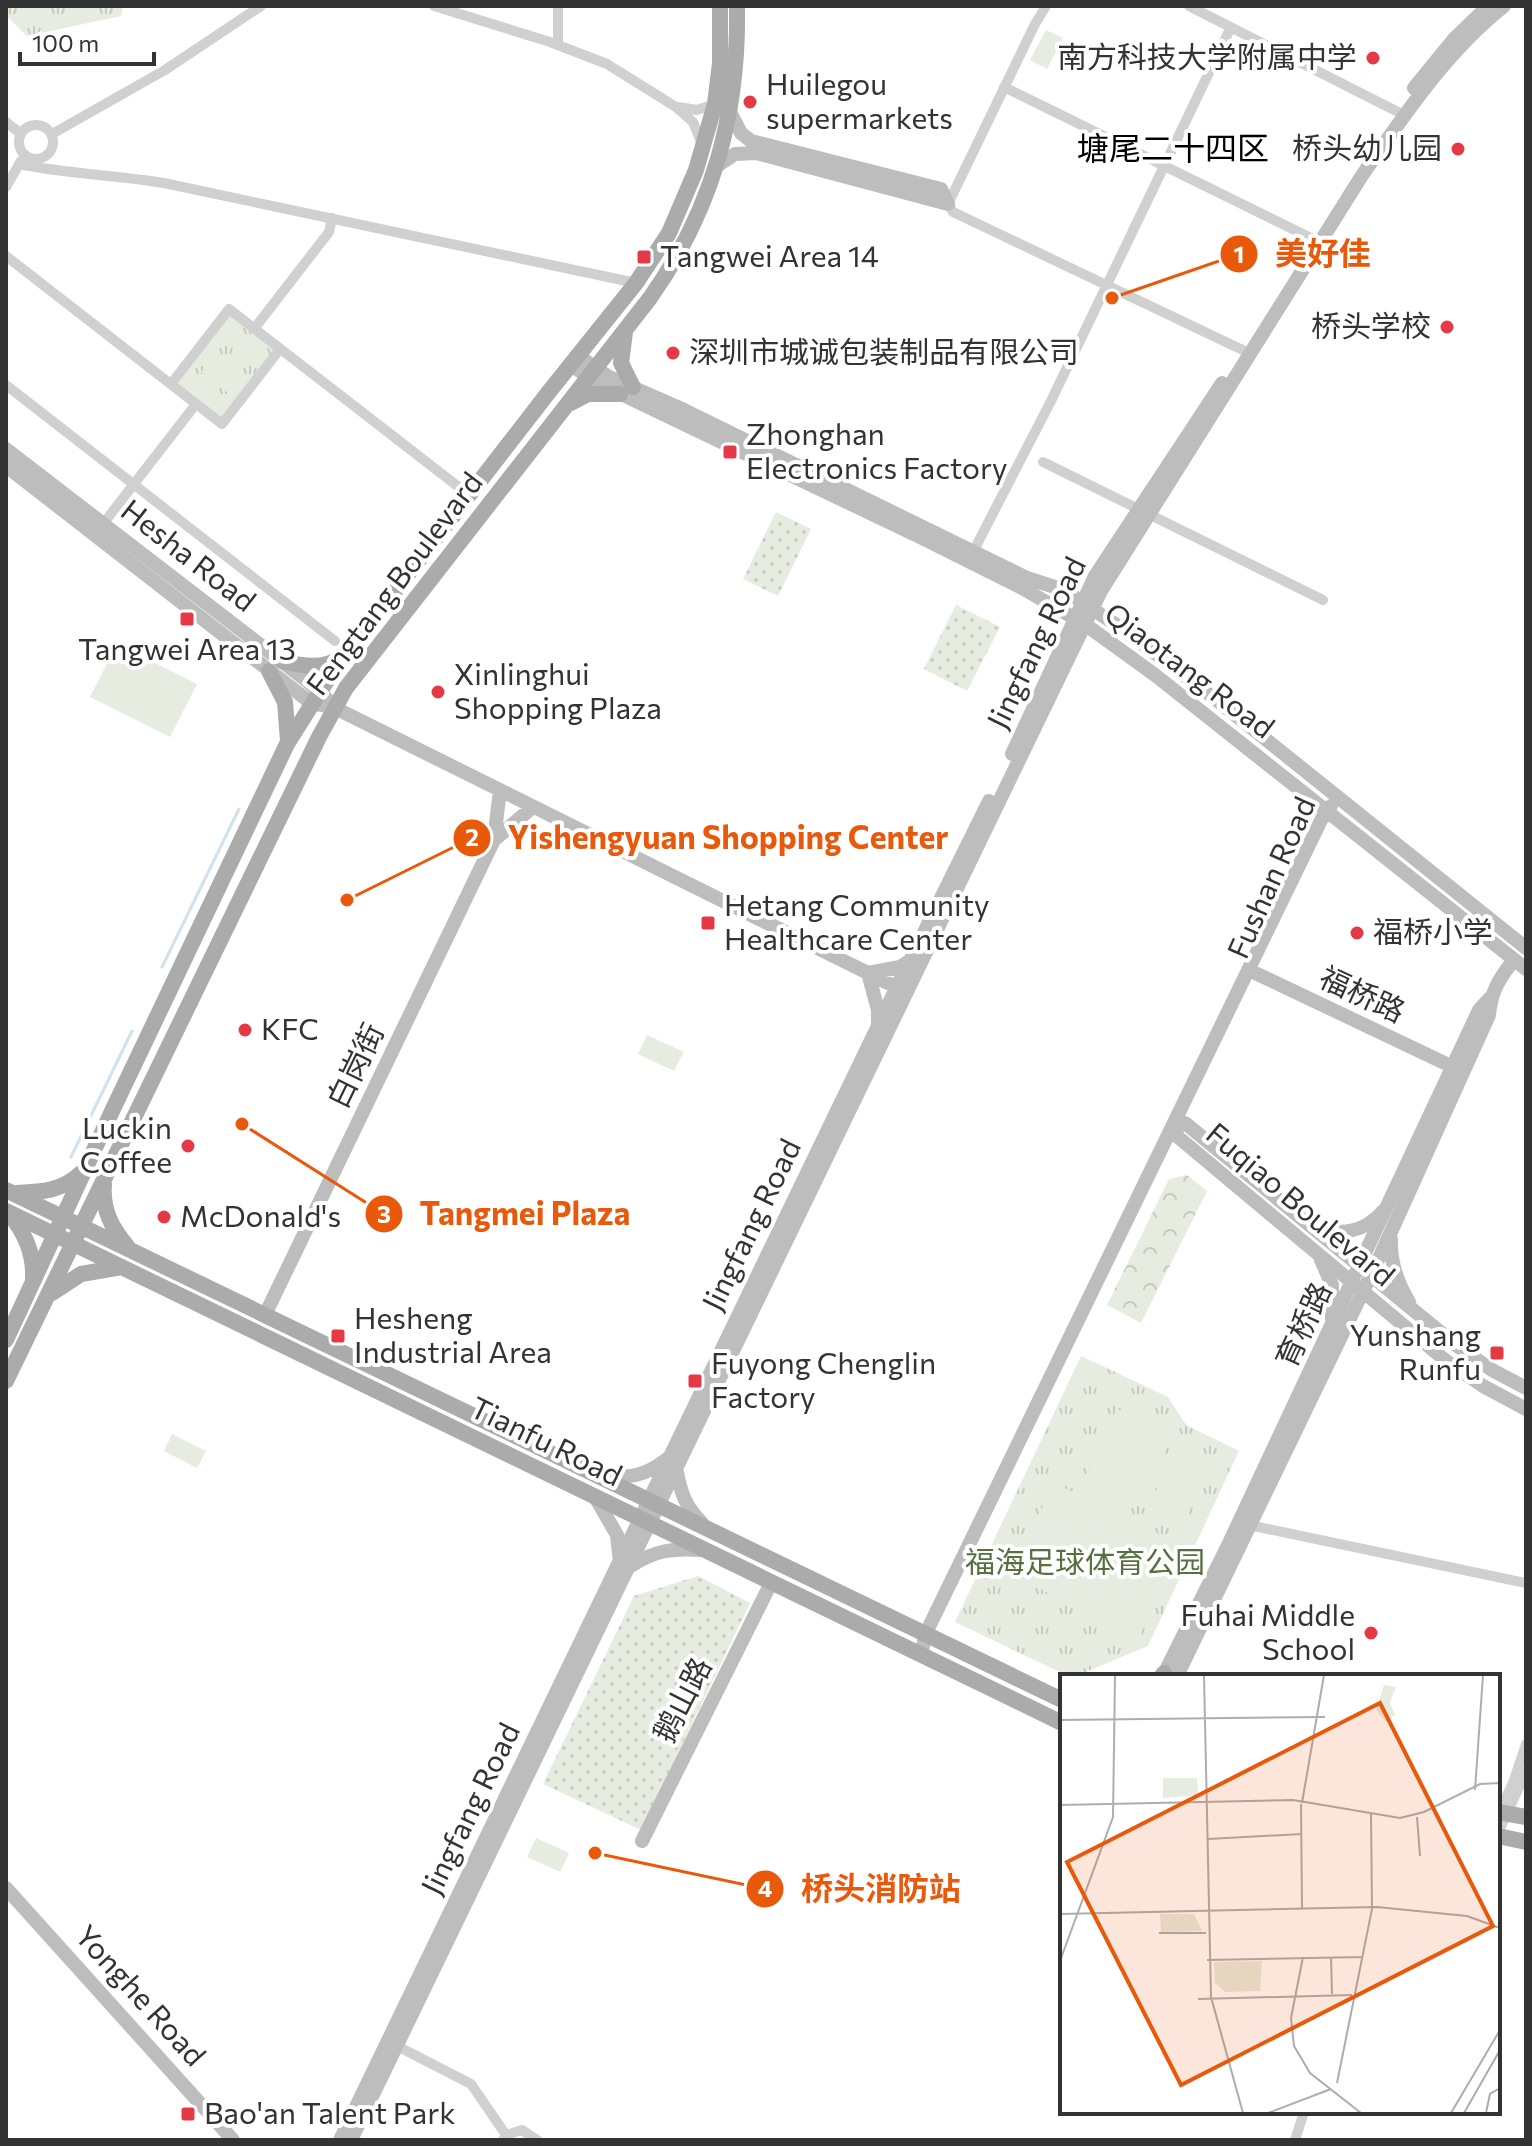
<svg xmlns="http://www.w3.org/2000/svg" width="1532" height="2146" font-family="Commissioner,'Noto Sans SC',sans-serif">
<defs>
<pattern id="grass-dots" width="8" height="8" patternUnits="userSpaceOnUse" patternTransform="scale(2)"><rect width="8" height="8" fill="#e6ecdf"/><path d="M2 2h.1M6 6h.1" fill="none" stroke="#c6cbc0" stroke-width="1.8" stroke-linecap="round"/></pattern>
<pattern id="forest-crowns" width="20" height="18" patternUnits="userSpaceOnUse" patternTransform="scale(2)"><rect width="20" height="18" fill="#e6ecdf"/><path d="M2 6a3 3 0 1 1 6 0M12 15a3 3 0 1 1 6 0" fill="none" stroke="#c6cbc0"/></pattern>
<pattern id="park-tufts" width="24" height="20" patternUnits="userSpaceOnUse" patternTransform="scale(2)"><rect width="24" height="20" fill="#e6ecdf"/><path d="M3 7l-1-3M5 7V3M7 7l1-3M15 17l-1-3M17 17v-4M19 17l1-3" fill="none" stroke="#c6cbc0"/></pattern>
</defs>
<rect width="100%" height="100%" fill="#fff"/>
<path fill="url(#grass-dots)" d="M776,512l35,17 -33,67 -35,-17z
M956,605l44,22 -33,64 -43,-22z
M698,1576l52,27 -109,227 -98,-46 91,-188z"/>
<path fill="url(#forest-crowns)" d="M1187,1175l20,16 -66,132 -34,-18 62,-126z"/>
<path fill="url(#park-tufts)" d="M6,6h117l-2,10 -94,20 -21,-21z
M229,314l45,35 -53,69 -45,-35z
M1081,1356l87,41 18,28 53,26 -91,195 -72,30h-8l-113,-54z"/>
<path fill="#e6ecdf" d="M1046,30l17,8 -16,31 -17,-9z
M213,357l31,24 -12,15 -31,-24z
M117,644l80,40 -27,53 -80,-40z
M647,1035l37,17 -10,19 -36,-17z
M1117,1409l55,27 -35,71 -54,-26z
M172,1434l34,17 -9,17 -33,-17z
M1179,1444l34,17 -31,65 -35,-17z
M1054,1483l129,63 -44,91 -129,-63z
M536,1838l33,15 -9,19 -33,-15z"/>
<g fill="none" stroke-linecap="round" stroke-linejoin="round">
<path stroke="#cfe2ee" stroke-width="3" d="M162,967l77,-158
M71,1157l61,-126"/>
<path stroke="#d0d0d0" stroke-width="10" d="M434,6l116,36 57,22 69,43 17,15 9,22
M558,6v39
M1189,6l215,109
M1004,87l317,156
M678,107l19,3 18,-6
M6,122l15,12
M19 142a17 17 0 1 1 34 0a17 17 0 1 1-34 0Z
M52,134l113,-64 96,-64
M19,164c48,10 97,11 145,19l472,100
M6,187l15,-26
M948,204l5,8 298,142
M948,204l87,-180 11,-18
M6,256l216,168 58,-75
M254,329l75,-97 3,-14
M171,384l58,-75 240,186
M6,385l329,256
M1043,462l280,138
M103,524l93,-120
M974,550l77,-149 180,-374
M1249,1525l277,58
M1498,1814l15,-31 13,-39
M1498,1833l28,-61
M397,2046l74,38 35,51 -3,5
M506,2135l16,-5 15,10
M1295,2140l9,-28"/>
<path stroke="#bdbdbd" stroke-width="14" d="M1414,88l40,-49 34,-33
M730,112l11,21 10,8 190,48 7,15
M717,166l18,-12 21,-1 192,51
M577,355l32,22 75,33 343,168 37,12 63,42 91,69 308,247
M570,364l24,17 328,157 100,50 64,37 69,50 371,294
M6,449l301,232 20,18
M6,466l305,237 24,5 567,282
M1012,754l83,-178 127,-193
M494,840l39,-33
M1249,970l204,97
M878,1024v-14l-10,-37 32,-6 9,-6
M1316,1227c25,9 49,5 67,-16
M1391,1239c-1,23 6,43 18,63
M1321,1260l11,25v35
M265,1315l229,-475 6,-50
M1526,1388l-34,-18 -36,-25 -271,-222 -11,2 4,12 267,223 38,26 43,23
M677,1472c4,22 9,35 25,51
M603,1477c28,0 41,0 64,-18
M595,1497l22,38 3,27
M631,1566c24,-16 43,-18 71,-16
M921,1655l5,-22 400,-823 5,-4
M1163,1676l67,-135 249,-531 11,-12
M1177,1676l204,-422 108,-239c2,-23 10,-37 25,-55
M642,1841l129,-258
M6,1888l227,252
M340,2140l550,-1139 99,-200
M351,2140l750,-1549 260,-414c42,-60 85,-125 143,-171"/>
<path stroke="#ababab" stroke-width="16" d="M625,332l-4,31 12,24
M571,403l17,-9h32
M282,661c21,5 41,9 60,-4
M269,671l16,31 3,39
M104,1184c-2,25 7,43 23,62
M6,1190l1056,510
M17,1193c25,-1 45,-2 64,-20
M6,1211l1056,512
M10,1215c15,18 24,39 23,63
M52,1293l29,-19 41,-7
M6,1340l107,-231 174,-365 46,-73 215,-278 88,-110 33,-50 27,-63 19,-66 5,-41v-57
M6,1381l313,-644 27,-49 304,-390c63,-89 89,-184 87,-292
M1162,1676l2,-3
M1498,1812l28,5
M1498,1836l28,6"/>
</g>
<g fill="#e63946" stroke="#fff" stroke-width="3">
<circle cx="1373" cy="58" r="8"/>
<circle cx="750" cy="102" r="8"/>
<circle cx="1458" cy="149" r="8"/>
<rect x="636" y="249" width="16" height="16" rx="4"/>
<circle cx="1447" cy="327" r="8"/>
<circle cx="673" cy="353" r="8"/>
<rect x="722" y="444" width="16" height="16" rx="4"/>
<rect x="179" y="611" width="16" height="16" rx="4"/>
<circle cx="438" cy="692" r="8"/>
<rect x="700" y="915" width="16" height="16" rx="4"/>
<circle cx="1357" cy="933" r="8"/>
<circle cx="245" cy="1030" r="8"/>
<circle cx="188" cy="1146" r="8"/>
<circle cx="164" cy="1217" r="8"/>
<rect x="330" y="1328" width="16" height="16" rx="4"/>
<rect x="1489" y="1345" width="16" height="16" rx="4"/>
<rect x="687" y="1373" width="16" height="16" rx="4"/>
<circle cx="1371" cy="1633" r="8"/>
<rect x="180" y="2106" width="16" height="16" rx="4"/>
</g>
<g text-anchor="middle" stroke-width="8" stroke-linejoin="round" paint-order="stroke">
<g font-size="30" fill="#333" stroke="#fff" text-anchor="start">
<text x="1357" y="68" text-anchor="end">南方科技大学附属中学</text>
<text x="766" y="95">Huilegou<tspan x="766" dy="34">supermarkets</tspan></text>
<text x="1442" y="159" text-anchor="end">桥头幼儿园</text>
<text x="660" y="267">Tangwei Area 14</text>
<text x="1431" y="337" text-anchor="end">桥头学校</text>
<text x="689" y="363">深圳市城诚包装制品有限公司</text>
<text x="746" y="445">Zhonghan<tspan x="746" dy="34">Electronics Factory</tspan></text>
<text x="187" y="660" text-anchor="middle">Tangwei Area 13</text>
<text x="454" y="685">Xinlinghui<tspan x="454" dy="34">Shopping Plaza</tspan></text>
<text x="724" y="916">Hetang Community<tspan x="724" dy="34">Healthcare Center</tspan></text>
<text x="1373" y="943">福桥小学</text>
<text x="261" y="1040">KFC</text>
<text x="172" y="1139" text-anchor="end">Luckin<tspan x="172" dy="34">Coffee</tspan></text>
<text x="180" y="1227">McDonald's</text>
<text x="354" y="1329">Hesheng<tspan x="354" dy="34">Industrial Area</tspan></text>
<text x="1481" y="1346" text-anchor="end">Yunshang<tspan x="1481" dy="34">Runfu</tspan></text>
<text x="711" y="1374">Fuyong Chenglin<tspan x="711" dy="34">Factory</tspan></text>
<text x="1355" y="1626" text-anchor="end">Fuhai Middle<tspan x="1355" dy="34">School</tspan></text>
<text x="204" y="2124">Bao'an Talent Park</text>
</g>
<g font-size="30" fill="#333" stroke="#fff">
<text transform="translate(188 556) rotate(38)" y="10">Hesha Road</text>
<text transform="translate(395 584) rotate(-53)" y="10">Fengtang Boulevard</text>
<text transform="translate(1037 643) rotate(-64)" y="10">Jingfang Road</text>
<text transform="translate(1189 671) rotate(37)" y="10">Qiaotang Road</text>
<text transform="translate(1272 878) rotate(-66)" y="10">Fushan Road</text>
<text transform="translate(1362 995) rotate(25)" y="10">福桥路</text>
<text transform="translate(356 1066) rotate(-64)" y="10">白岗街</text>
<text transform="translate(1300 1205) rotate(40)" y="10">Fuqiao Boulevard</text>
<text transform="translate(752 1225) rotate(-64)" y="10">Jingfang Road</text>
<text transform="translate(1304 1325) rotate(-65)" y="10">育桥路</text>
<text transform="translate(546 1442) rotate(26)" y="10">Tianfu Road</text>
<text transform="translate(683 1700) rotate(-63)" y="10">鹅山路</text>
<text transform="translate(471 1809) rotate(-64)" y="10">Jingfang Road</text>
<text transform="translate(140 1996) rotate(48)" y="10">Yonghe Road</text>
</g>
<g font-size="30" fill="#56703f" stroke="#fff">
<text x="1085" y="1573">福海足球体育公园</text>
</g>
<g font-size="32" fill="#000" stroke="#fff">
<text x="1173" y="160">塘尾二十四区</text>
</g>
</g>
<g transform="translate(1060 1674)">
<rect width="440" height="440" fill="#fff"/>
<path d="M103,104h34l1,17 -35,3zM100,240h34l8,17 -41,1z" fill="#e6ecdf"/>
<path d="M324,11l12,2 -6,15 5,13 -9,7 -10,-12zM202,287l-2,30 -35,1 -10,-9 -1,-21z" fill="#e6ecdf"/>
<path d="M163 304a11 11 0 1 1 22 0a11 11 0 1 1-22 0Z" fill="#e6ecdf"/>
<path fill="none" stroke="#adadad" stroke-width="2" d="M144,1l7,322 32,116M0,46l265,-3M415,116l8,-115M242,129l22,-128M241,130l1,104M0,131l233,-5 107,18 24,-6 56,-28 20,-1M357,143l3,39M148,165l94,-5M0,240l317,-7 90,9 33,12M99,259h47M243,283l-12,61 3,28 16,27 51,40M271,283l1,37M147,286l156,-3M0,287l53,-144 2,-142M138,325l154,-4M277,409l35,-174 -1,-96M208,439l63,-24M391,439l49,-83M404,439l36,-63M426,439l4,-19 10,-6"/>
<path fill="#e8590c" fill-opacity="0.15" stroke="#e8590c" stroke-width="4" d="M320,29l113,223 -312,159 -114,-223z"/>
<rect width="440" height="440" fill="none" stroke="#333" stroke-width="4"/>
</g>
<path fill="none" stroke="#e8590c" stroke-width="3" d="M1112 298L1239 254M347 900L472 838M242 1124L384 1214M595 1853L765 1889"/>
<g fill="#e8590c" stroke="#fff" stroke-width="3">
<circle cx="1112" cy="298" r="8"/>
<circle cx="347" cy="900" r="8"/>
<circle cx="242" cy="1124" r="8"/>
<circle cx="595" cy="1853" r="8"/>
<circle cx="1239" cy="254" r="20"/>
<circle cx="472" cy="838" r="20"/>
<circle cx="384" cy="1214" r="20"/>
<circle cx="765" cy="1889" r="20"/>
</g>
<g font-size="24" text-anchor="middle" font-weight="bold" fill="#fff">
<text x="1239" y="263">1</text>
<text x="472" y="846">2</text>
<text x="384" y="1223">3</text>
<text x="765" y="1897">4</text>
</g>
<g font-size="32" text-anchor="middle" font-weight="bold" fill="#e8590c" stroke="#fff" stroke-width="8" stroke-linejoin="round" paint-order="stroke">
<text x="1323" y="265">美好佳</text>
<text x="728" y="849">Yishengyuan Shopping Center</text>
<text x="525" y="1225">Tangmei Plaza</text>
<text x="881" y="1900">桥头消防站</text>
</g>
<rect width="1532" height="2146" fill="none" stroke="#333333" stroke-width="16"/>
<path d="M20 52v12h134v-12" fill="none" stroke="#333333" stroke-width="4"/>
<text x="32" y="52" font-size="24" fill="#333333" stroke="#ffffff" stroke-width="6" paint-order="stroke">100 m</text>
</svg>
